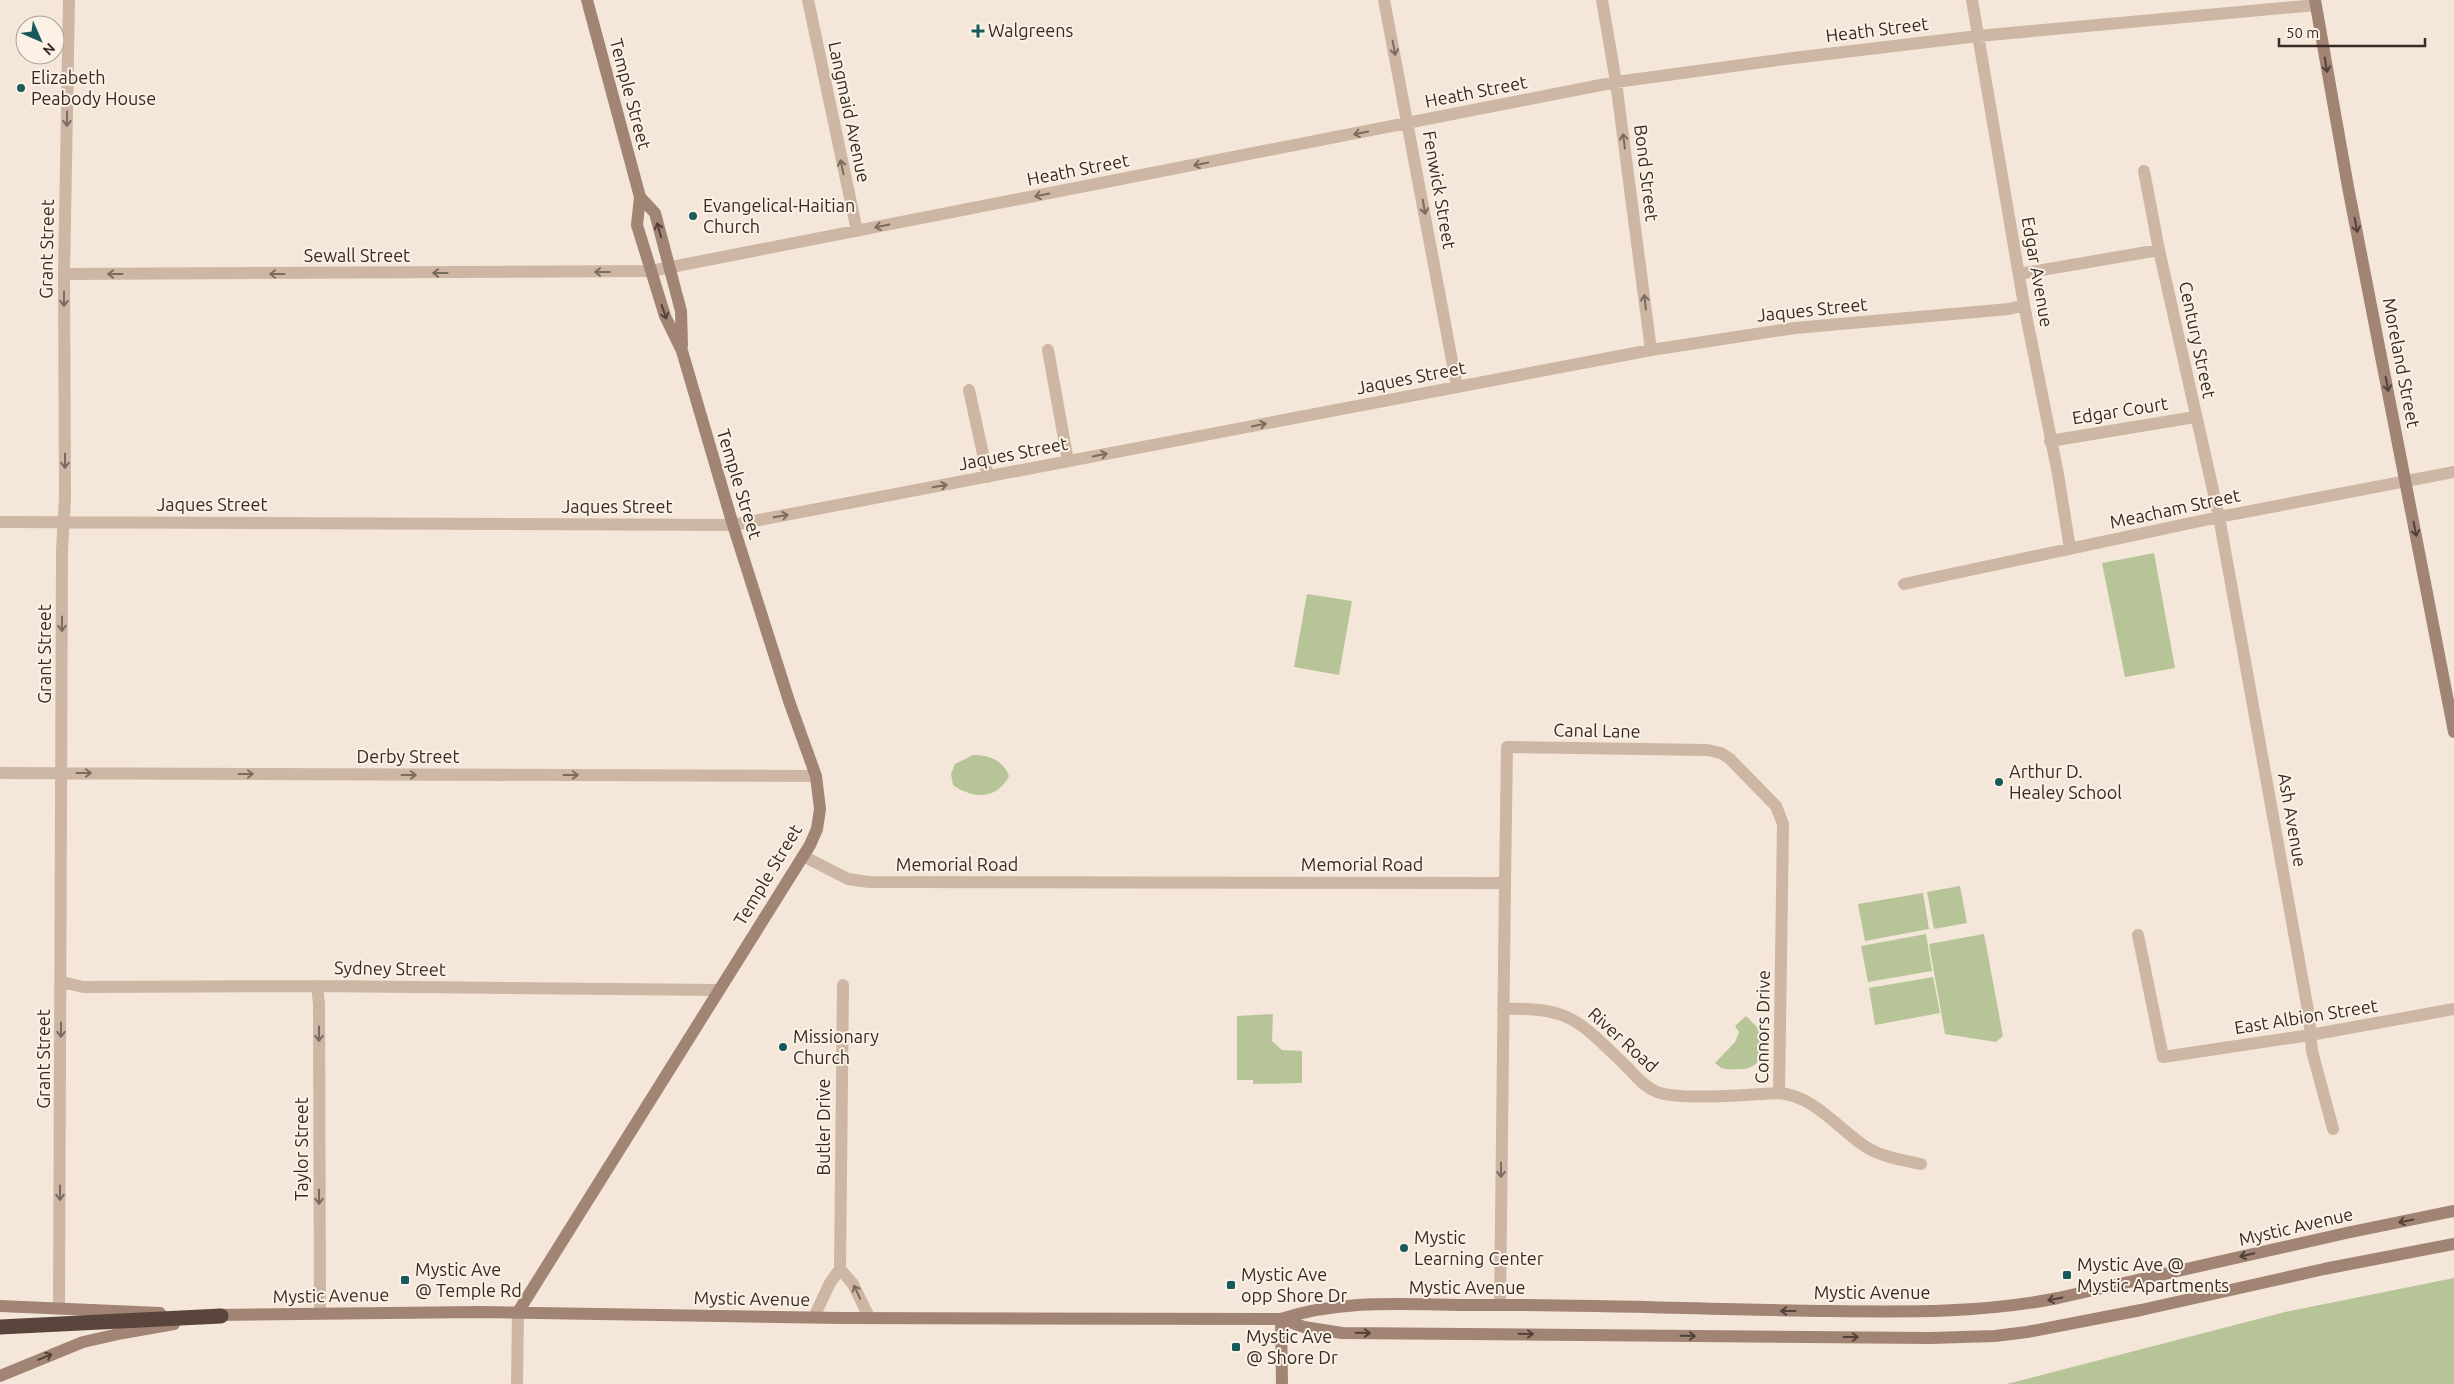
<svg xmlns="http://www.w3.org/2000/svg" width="2454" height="1384" font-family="Ubuntu,sans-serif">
<rect width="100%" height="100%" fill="#f4e7d9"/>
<path fill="#b6c497" d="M2154,553l21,115 -50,9 -23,-114z
M1307,594l45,7 -13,74 -45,-8z
M973,755c16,0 30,5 36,21 -12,24 -36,23 -56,9l-2,-11 4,-10z
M1960,886l7,37 -33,6 -7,-37z
M1923,893l6,36 -64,12 -7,-37z
M1926,934l6,37 -64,11 -7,-36z
M1984,934l19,102 -7,6 -51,-8 -16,-90z
M1933,977l7,36 -65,12 -6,-37z
M1273,1014l-1,27 10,9 20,1v32l-49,1v-4h-16v-64z
M1746,1016l16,16c0,19 2,36 -21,37 -7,0 -13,1 -20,-1l-6,-5 20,-21 4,-10 -4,-6z
M2454,1278v106h-447l278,-72z"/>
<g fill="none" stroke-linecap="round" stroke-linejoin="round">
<path stroke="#cdb6a3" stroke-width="12" d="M808,0l49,231
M1384,0l73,387
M1602,0l14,82 35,268
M1972,0l52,305 34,169 12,75
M2144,171l15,79 60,267 90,499 3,35 21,78
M64,274l587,-3 965,-189 169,-23 193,-23 338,-31
M2019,274l140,-24
M1048,350l20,111
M969,390l19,87
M2050,441l145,-24
M0,522l733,3 918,-175 144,-22 214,-19 15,-4
M1904,584l315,-67 235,-45
M0,773l816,3
M803,856l45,23 21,3 636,1 -5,422
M1505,883l2,-136 200,3 14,3 9,6 46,47 7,18 -4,269
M2138,935l25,122 147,-22 144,-26
M62,982l21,5 234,-1 402,4
M317,986l2,18 1,309
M1503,1009c68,-2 76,12 122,56 10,10 19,22 32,27 23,9 95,2 122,1 36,3 59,36 87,54 16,10 37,13 55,17
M840,1269l13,15 16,33
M59,1309l3,-758 3,-53 -1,-224 5,-274
M814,1317l16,-34 10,-14 3,-284
M517,1384l1,-72"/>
<path stroke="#a18474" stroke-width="12" d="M2315,0l33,187 106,545
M640,197l15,16 26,98 1,35
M0,1306l160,7
M518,1312l292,-467 7,-16 3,-20 -4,-33 -27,-75 -56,-176 -51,-174 -17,-35 -28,-91 3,-28 -53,-197
M213,1315l266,-3 362,6 440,1 23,8 38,6 588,5 65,-2 32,-4 114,-22 183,-41 130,-25
M1281,1319c62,-21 130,-14 194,-14 119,-1 238,5 356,6 77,1 152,2 227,-13l288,-65 108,-22
M1281,1319l1,65
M0,1376l83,-34 40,-9 51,-9"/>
<path stroke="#59453c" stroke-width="15" d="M0,1327l221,-11"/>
</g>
<defs><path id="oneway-shaft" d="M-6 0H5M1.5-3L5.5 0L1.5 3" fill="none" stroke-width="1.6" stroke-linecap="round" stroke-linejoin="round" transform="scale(1.25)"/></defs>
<g stroke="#7b6a5e">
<use href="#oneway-shaft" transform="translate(1394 48) rotate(79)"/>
<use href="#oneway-shaft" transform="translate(67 119) rotate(91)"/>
<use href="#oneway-shaft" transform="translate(1361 133) rotate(169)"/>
<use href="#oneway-shaft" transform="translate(1624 141) rotate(-97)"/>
<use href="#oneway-shaft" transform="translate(1201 164) rotate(169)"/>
<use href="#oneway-shaft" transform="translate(842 167) rotate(-102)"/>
<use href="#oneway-shaft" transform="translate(1042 195) rotate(169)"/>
<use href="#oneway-shaft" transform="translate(1424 207) rotate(80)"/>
<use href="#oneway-shaft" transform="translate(882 226) rotate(169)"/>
<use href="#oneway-shaft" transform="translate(602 272) rotate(180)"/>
<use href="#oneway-shaft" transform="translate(440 273) rotate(180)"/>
<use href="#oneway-shaft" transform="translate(115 274) rotate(180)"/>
<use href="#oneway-shaft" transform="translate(277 274) rotate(180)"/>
<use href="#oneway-shaft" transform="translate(64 299) rotate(90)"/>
<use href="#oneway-shaft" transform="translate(1645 302) rotate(-97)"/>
<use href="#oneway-shaft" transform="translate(1259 425) rotate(-11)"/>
<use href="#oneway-shaft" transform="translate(1100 455) rotate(-11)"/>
<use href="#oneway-shaft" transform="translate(65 461) rotate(90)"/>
<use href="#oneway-shaft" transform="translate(940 486) rotate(-10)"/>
<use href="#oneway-shaft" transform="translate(781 516) rotate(-10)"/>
<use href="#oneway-shaft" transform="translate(62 624) rotate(90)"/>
<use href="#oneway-shaft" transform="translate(84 773)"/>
<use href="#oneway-shaft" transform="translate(246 774)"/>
<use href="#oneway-shaft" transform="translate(409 775)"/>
<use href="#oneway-shaft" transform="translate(571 775)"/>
<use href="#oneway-shaft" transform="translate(61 1030) rotate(90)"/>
<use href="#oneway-shaft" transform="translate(319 1034) rotate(90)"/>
<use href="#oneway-shaft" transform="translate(1501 1170) rotate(90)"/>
<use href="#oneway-shaft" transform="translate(60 1193) rotate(90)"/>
<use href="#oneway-shaft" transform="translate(319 1197) rotate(90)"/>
<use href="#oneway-shaft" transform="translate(857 1292) rotate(-115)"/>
</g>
<g stroke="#52413a">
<use href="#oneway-shaft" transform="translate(2326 65) rotate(80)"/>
<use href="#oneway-shaft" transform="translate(2356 225) rotate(79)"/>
<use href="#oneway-shaft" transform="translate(659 230) rotate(-106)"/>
<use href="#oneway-shaft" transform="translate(664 312) rotate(71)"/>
<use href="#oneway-shaft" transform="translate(2387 384) rotate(79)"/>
<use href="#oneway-shaft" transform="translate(2415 529) rotate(79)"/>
<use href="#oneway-shaft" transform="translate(2406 1221) rotate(169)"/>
<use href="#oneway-shaft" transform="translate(2247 1255) rotate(167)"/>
<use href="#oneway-shaft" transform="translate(2055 1299) rotate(168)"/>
<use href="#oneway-shaft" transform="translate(1788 1311) rotate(-180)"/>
<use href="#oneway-shaft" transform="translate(1363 1333) rotate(1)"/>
<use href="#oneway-shaft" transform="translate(1526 1334) rotate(1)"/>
<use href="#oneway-shaft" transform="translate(1688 1336) rotate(1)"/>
<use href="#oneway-shaft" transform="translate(1851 1337)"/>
<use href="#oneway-shaft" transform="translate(45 1357) rotate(-23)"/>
</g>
<g fill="#175a5d" stroke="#fbf1e5" stroke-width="2">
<path d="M975.5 23.5h5v5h5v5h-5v5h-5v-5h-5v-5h5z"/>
<circle cx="21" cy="88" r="5"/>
<circle cx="693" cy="216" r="5"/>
<circle cx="1999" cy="782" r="5"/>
<circle cx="783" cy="1047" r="5"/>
<circle cx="1404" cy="1248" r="5"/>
<rect x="2062" y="1270" width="10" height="10" rx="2.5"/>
<rect x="400" y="1275" width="10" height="10" rx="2.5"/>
<rect x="1226" y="1280" width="10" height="10" rx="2.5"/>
<rect x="1231" y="1342" width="10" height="10" rx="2.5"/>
</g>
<g text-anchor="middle" stroke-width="4" stroke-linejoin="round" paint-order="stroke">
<g font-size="18" fill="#382b26" stroke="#fbf1e5">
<text transform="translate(1877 30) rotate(-7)" y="6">Heath Street</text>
<text transform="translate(1476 92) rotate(-11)" y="6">Heath Street</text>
<text transform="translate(630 94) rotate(75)" y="6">Temple Street</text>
<text transform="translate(849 112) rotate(78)" y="6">Langmaid Avenue</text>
<text transform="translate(1078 170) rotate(-11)" y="6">Heath Street</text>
<text transform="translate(1646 173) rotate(83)" y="6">Bond Street</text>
<text transform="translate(1439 190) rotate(80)" y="6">Fenwick Street</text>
<text transform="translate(47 249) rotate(-89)" y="6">Grant Street</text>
<text x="357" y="262">Sewall Street</text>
<text transform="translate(2037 272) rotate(80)" y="6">Edgar Avenue</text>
<text transform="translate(1812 310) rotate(-6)" y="6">Jaques Street</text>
<text transform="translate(2197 340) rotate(78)" y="6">Century Street</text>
<text transform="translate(2401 363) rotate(79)" y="6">Moreland Street</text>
<text transform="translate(1411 378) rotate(-11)" y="6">Jaques Street</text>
<text transform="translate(2120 411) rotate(-9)" y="6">Edgar Court</text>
<text transform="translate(1013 454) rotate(-11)" y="6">Jaques Street</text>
<text transform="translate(739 484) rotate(73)" y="6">Temple Street</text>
<text x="212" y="511">Jaques Street</text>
<text x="617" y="513">Jaques Street</text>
<text transform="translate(2175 509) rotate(-12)" y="6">Meacham Street</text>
<text transform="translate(45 654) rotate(-90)" y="6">Grant Street</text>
<text transform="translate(1597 731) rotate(1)" y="6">Canal Lane</text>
<text x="408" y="763">Derby Street</text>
<text transform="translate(2292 820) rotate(80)" y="6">Ash Avenue</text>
<text x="957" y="871">Memorial Road</text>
<text x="1362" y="871">Memorial Road</text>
<text transform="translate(768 875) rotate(-59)" y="6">Temple Street</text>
<text transform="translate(390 969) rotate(1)" y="6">Sydney Street</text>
<text transform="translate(2306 1017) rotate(-9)" y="6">East Albion Street</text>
<text transform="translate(1763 1027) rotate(-89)" y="6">Connors Drive</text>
<text transform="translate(1623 1040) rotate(42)" y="6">River Road</text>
<text transform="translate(44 1059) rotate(-90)" y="6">Grant Street</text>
<text transform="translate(824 1127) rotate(-90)" y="6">Butler Drive</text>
<text transform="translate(302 1149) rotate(-90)" y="6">Taylor Street</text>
<text transform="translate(2296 1227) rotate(-13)" y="6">Mystic Avenue</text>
<text x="1467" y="1294">Mystic Avenue</text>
<text x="1872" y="1299">Mystic Avenue</text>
<text transform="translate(331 1296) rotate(-1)" y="6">Mystic Avenue</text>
<text transform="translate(752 1299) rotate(1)" y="6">Mystic Avenue</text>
</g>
<g font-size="18" fill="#382b26" stroke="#fbf1e5" text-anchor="start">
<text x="988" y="37">Walgreens</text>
<text x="31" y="84">Elizabeth<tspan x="31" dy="21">Peabody House</tspan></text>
<text x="703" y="212">Evangelical-Haitian<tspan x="703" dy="21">Church</tspan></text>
<text x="2009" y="778">Arthur D.<tspan x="2009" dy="21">Healey School</tspan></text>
<text x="793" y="1043">Missionary<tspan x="793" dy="21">Church</tspan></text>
<text x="1414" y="1244">Mystic<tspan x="1414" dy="21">Learning Center</tspan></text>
<text x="2077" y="1271">Mystic Ave @<tspan x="2077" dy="21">Mystic Apartments</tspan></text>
<text x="415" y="1276">Mystic Ave<tspan x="415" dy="21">@ Temple Rd</tspan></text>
<text x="1241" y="1281">Mystic Ave<tspan x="1241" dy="21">opp Shore Dr</tspan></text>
<text x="1246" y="1343">Mystic Ave<tspan x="1246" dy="21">@ Shore Dr</tspan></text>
</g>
</g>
<g transform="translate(40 40) rotate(135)"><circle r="24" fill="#fbf1e5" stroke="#ada299"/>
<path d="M0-4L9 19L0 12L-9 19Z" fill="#175a5d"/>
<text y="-8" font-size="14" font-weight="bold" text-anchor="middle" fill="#382b26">N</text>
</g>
<path d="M2279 38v8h146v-8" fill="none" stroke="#382b26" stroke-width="2.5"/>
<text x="2286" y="38" font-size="15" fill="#382b26" stroke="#fbf1e5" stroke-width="4" paint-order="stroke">50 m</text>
</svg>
